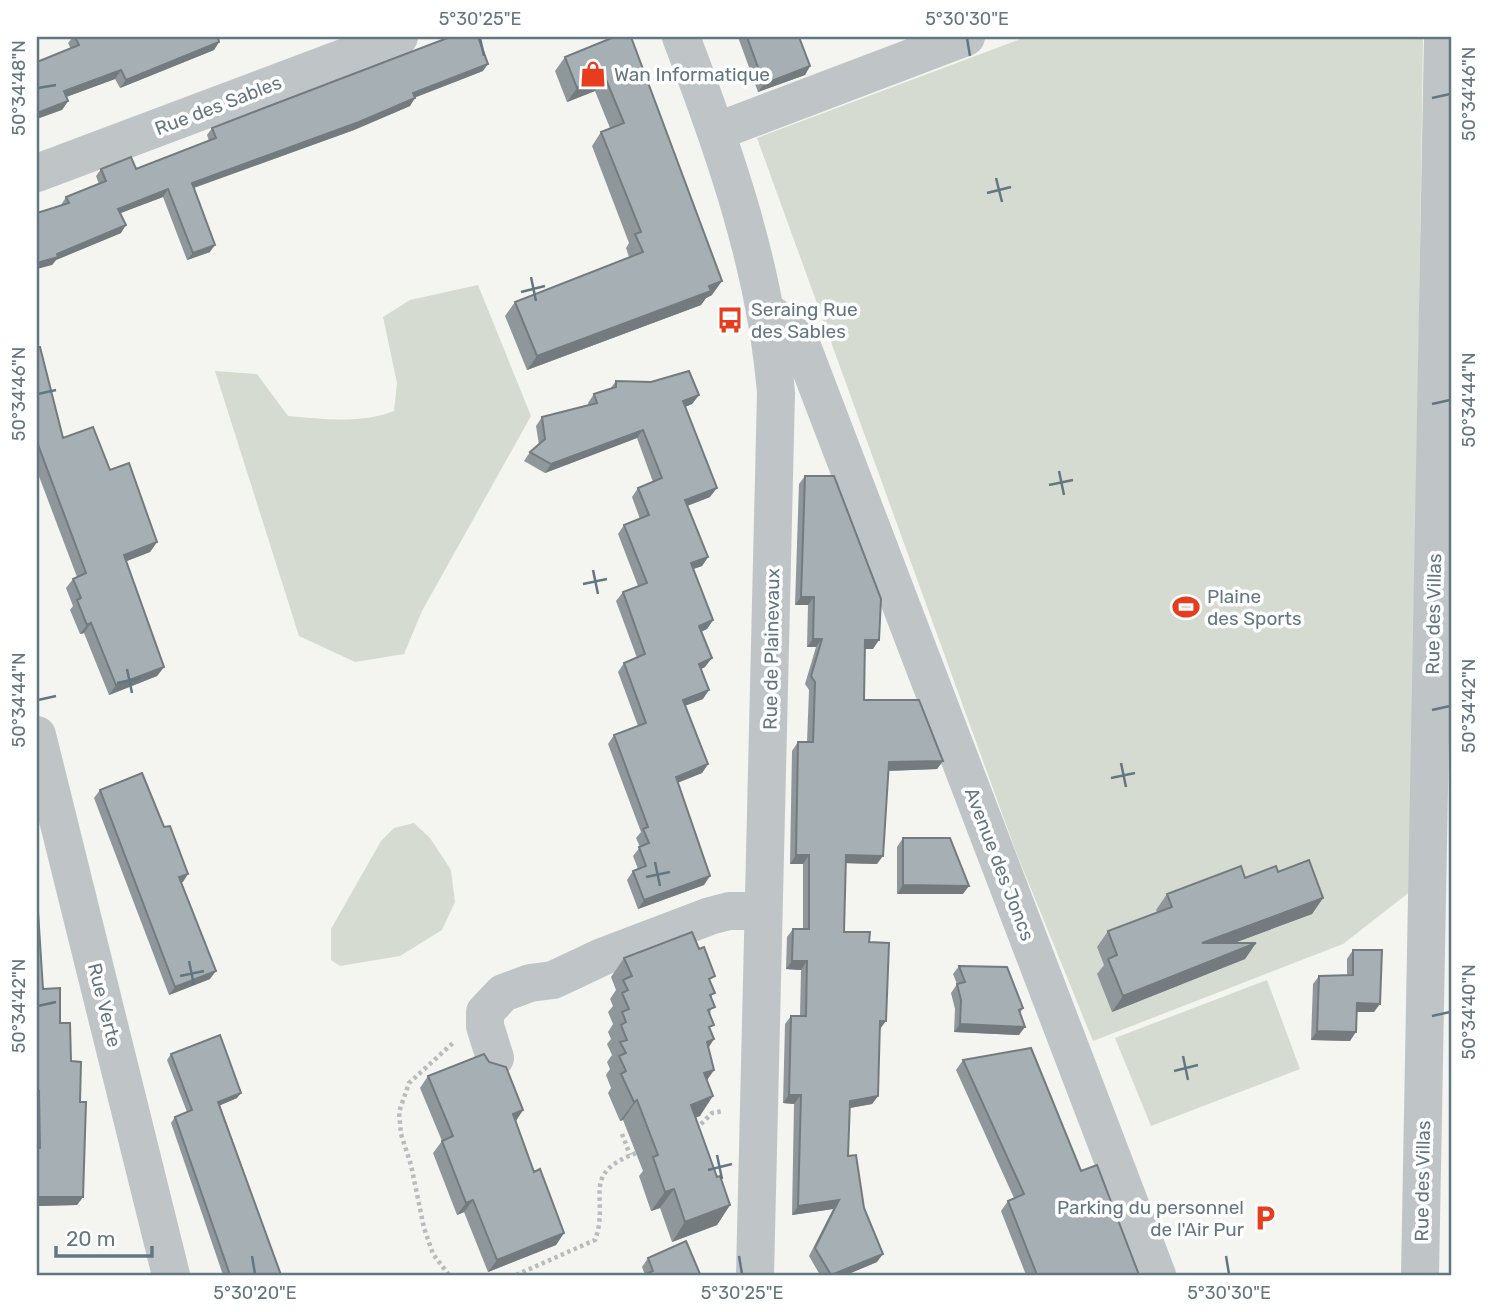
<svg xmlns="http://www.w3.org/2000/svg" width="1488" height="1312" font-family="Rubik,sans-serif">
<rect width="100%" height="100%" fill="#f4f4f0"/>
<path fill="#d6dbd1" d="M1026,37h397l-12,854 -68,53 -250,97 -77,-189 -259,-714z
M478,285l53,131 -109,195 -18,43 -49,8 -56,-26 -84,-265 42,3 31,42c34,3 74,8 106,-5l3,-28 -14,-66 27,-17z
M414,823l16,15 21,32 4,32 -13,28 -42,26 -60,10 -9,-6v-31l50,-88 13,-13z
M1267,980l33,89 -149,57 -36,-88z"/>
<g fill="none" stroke-linecap="round" stroke-linejoin="round">
<path stroke="#b9bcbe" stroke-width="4.5" stroke-dasharray="3.5 3.5" stroke-linecap="butt" d="M696,1129l16,-16 11,-2
M622,1134l8,21
M449,1275l-16,-21 -9,-26 -13,-63 -10,-31 -2,-22 10,-29 45,-41
M516,1275l79,-35c16,-43 -18,-66 44,-88"/>
<path stroke="#bfc4c6" stroke-width="38" d="M681,37c44,115 85,232 95,356l-21,882
M718,131l248,-94
M37,173l362,-136
M765,310l20,14 15,17 357,934
M37,735l134,540
M495,1058l-10,-32v-14l18,-19 27,-10 23,-3 49,-23 108,-41 19,-5h34
M1420,1275l23,-1238"/>
</g>
<path fill="#8f979b" d="M73,37h145l1,5 -5,8 -94,38 -5,-9 -49,18 2,4 -6,9 9,-61 -3,-6z
M614,37l98,258 -6,3 -5,7 -174,65 -22,-54 10,-14 114,-45 -3,-9 3,-5 -37,-97 9,-14 9,-4 -15,-37 -28,11 -12,-31 10,-14z
M738,37h61l11,29 -5,9 -47,17z
M483,71l-69,27 -4,8 -56,24 -160,58 16,64 -23,8 -24,-63 -43,16 1,20 -65,27 -4,5 9,-60 5,-8 33,-13 -3,-8 5,-7h35l73,-28 -2,-6 5,-7z
M37,347l26,91 47,32 47,72 -7,10 -24,9 38,106 -7,9 -48,19 -25,-62 -4,1 -10,-24 3,-4 -7,-18 7,-9 4,-2 -40,-106z
M616,381l83,14 -7,9 -7,3 25,90 -23,9 21,51 -6,9 -9,3 20,51 -6,9 -6,3 4,35 -4,2 2,30 -18,6 23,59 -6,9 -24,9 26,103 -66,24 -11,-29 6,-9 5,-2 -5,-13 7,-9 -4,-9 5,-6 -33,-88 6,-9 24,-9 -20,-54 6,-9 13,-5 -21,-57 7,-9 15,-6 -20,-52 6,-9 16,-6 -8,-22 6,-9 15,-6 -16,-44 -92,35 -21,-12 6,-9 9,-7 -3,-19 6,-9 47,-12 -1,-2 6,-9 16,-5z
M805,476l68,173h-9v51l79,61 -6,8 -48,2 -12,93 -31,-1 -2,69 25,10 11,87 -2,67 -6,8 -22,4 -2,48 16,52 13,54 -31,13h-26l-11,-19 24,-47 -41,6 2,-111 -11,-1 2,-79 6,-8h9l1,-46 -15,-1 1,-32 6,-8h10v-65h-13l2,-113 6,-9h9l2,-52 -4,-6 11,-37h-9l1,-42h-13l4,-121z
M100,790l83,92h-2l29,97 -41,16 -75,-197z
M903,838l60,56h-66v-47z
M1278,872l45,26 -11,16 -78,29h22l-11,16 -133,53 -15,-38 7,-9 -7,-18 11,-16 49,-19 -1,-2 11,-16z
M37,896l6,93 17,34 11,38 9,41 3,95 -6,8 -40,1z
M1353,950l21,62h-17l-7,29 -39,-1 2,-56 6,-8 28,-1v-16z
M624,958l87,25 1,15 -2,17v15l4,9 -6,9 6,22 -7,10 -7,36 -5,1 22,60 13,28 -13,20 -45,17 -12,-34 -9,3 -12,-35 4,-5 -20,-51 -3,1 -12,-28 3,-5 -5,-13 4,-6 -3,-7 5,-7 -5,-11 4,-5 -3,-7 5,-8 -5,-12 5,-6 -3,-7 6,-9 -5,-13z
M959,966l64,42 -3,5 -1,22 -65,-3 1,-23 -4,-16 6,-9 -4,-10z
M171,1054l66,44 -17,7 61,170h-58l-52,-152 4,-6 12,-5 -20,-52z
M963,1060l118,111 58,104h-113l-25,-64 7,-10 6,-3 -58,-128z
M428,1076l95,34 -7,11 18,51 30,61 -8,12 -68,27 -24,-60 -7,3 -24,-62 9,-12 -22,-53z
M648,1258l51,17h-54l-3,-8z"/>
<path fill="#747b7e" d="M219,42l-5,8 -94,38 6,-8z
M488,64l-5,7 -75,29 5,-7z
M810,66l-5,9 -47,17 6,-8z
M121,70l-6,9 -57,21 6,-9z
M605,77l-10,14 -28,11 10,-14z
M415,98l-5,8 -56,24 -167,60 5,-7z
M68,101l-6,9 -25,9v-6z
M168,189l-5,8 -50,19 5,-7z
M126,225l-5,8 -65,27 -4,5 -15,4v-6z
M215,245l-5,7 -23,8 6,-7z
M722,281l-10,14 -6,3 -5,7 -174,65 10,-14z
M699,395l-7,9 -15,6 6,-9z
M643,430l-6,8 -92,35 6,-9z
M717,488l-7,9 -31,12 6,-9z
M157,542l-7,10 -33,13 7,-10z
M708,557l-6,9 -17,6 6,-9z
M801,597h13l-6,8h-13z
M713,620l-6,9 -14,6 6,-9z
M91,623l-7,10 -4,1 7,-9z
M813,639h9l-6,8h-9z
M865,640h14l-6,9h-14z
M712,658l-7,9 -12,6 6,-9z
M164,667l-7,9 -48,19 7,-10z
M709,690l-6,9 -26,10 6,-9z
M943,761l-6,8 -54,2 6,-9z
M708,764l-6,9 -32,13 6,-9z
M796,855h13l-6,9h-13z
M846,855l37,1 -6,8 -37,-1z
M188,874l-5,8 -9,3 5,-8z
M710,876l-6,9 -66,24 6,-9z
M903,885l66,1 -6,8h-66z
M1323,898l-11,16 -121,45 11,-16z
M1256,943l-11,16 -133,53 11,-16z
M792,961h15l-6,9 -15,-1z
M216,971l-6,8 -41,16 6,-8z
M1357,1003l23,1 -6,8h-23z
M880,1021h6l-6,8z
M960,1024l65,3 -6,8 -65,-3z
M1317,1031l39,1 -6,9 -39,-1z
M714,1039l-13,20 6,-17z
M714,1070l-14,20 4,-17z
M241,1093l-4,5 -23,10 4,-6z
M789,1095h12l-7,9 -11,-1z
M713,1096l-13,20 -23,9 14,-20z
M878,1096l-6,8 -28,5 6,-8z
M637,1100l-14,20 -3,1 14,-19z
M523,1110l-8,12 -2,-8z
M674,1189l-14,19 -9,3 14,-19z
M37,1197h46l-6,8 -40,1z
M473,1200l-9,12 -7,3 9,-12z
M839,1200l-6,9 -41,6 6,-9z
M730,1205l-13,20 -45,17 13,-20z
M564,1233l-8,12 -68,27 9,-12z
M883,1254l-6,8 -31,13h-15z"/>
<path fill="#a6b0b4" stroke="#747b7e" stroke-width="2" d="M75,37h143l1,5 -93,38 -5,-10 -57,21 4,10 -31,12v-51l42,-17z
M450,37h28l10,27 -75,29 2,5 -56,24 -167,61 23,62 -22,8 -25,-64 -50,20 8,16 -69,29 1,3 -21,6v-50l32,-10 -3,-6 40,-16 -5,-12 30,-12 5,12 80,-31 -4,-10z
M614,37h17l91,244 -13,5 2,5 -174,65 -22,-54 128,-50 -8,-18 6,-2 -40,-100 23,-9 -19,-46 -28,11 -12,-31z
M747,37h52l11,29 -46,18z
M37,347h3l23,91 30,-11 17,43 19,-7 28,79 -33,13 40,112 -48,18 -25,-62 -4,2 -10,-25 4,-2 -8,-19 13,-6 -49,-131z
M689,371l10,24 -16,6 34,87 -32,12 23,57 -17,6 22,57 -14,6 13,32 -13,6 10,26 -26,10 25,64 -32,13 34,99 -66,24 -11,-29 13,-5 -7,-19 10,-4 -6,-14 5,-2 -34,-92 32,-12 -22,-60 21,-9 -22,-62 24,-9 -23,-58 25,-10 -11,-27 24,-10 -19,-48 -92,34 -21,-12 15,-13 -3,-22 55,-14 -3,-9 22,-7v-6l35,1z
M805,476h29l47,123 -2,41h-14l-1,60h55l24,61 -54,1 -6,94 -37,-1 -2,77h26l-1,10 20,1 -3,78h-6l-2,75 -28,5 -2,55 8,-1 8,53 19,46 -52,21 -16,-27 24,-48 -41,6 3,-111h-12l2,-79h15l1,-55h-15l1,-32h16v-74h-13l2,-113h15l2,-60 -4,-6 11,-37h-9l1,-42h-13z
M142,773l22,54 6,-1 18,48 -9,3 37,94 -41,16 -75,-197z
M903,838h47l19,48 -66,-1z
M1309,860l14,38 -121,45h54l-133,53 -15,-37 9,-4 -9,-24 64,-24 -5,-13 74,-28 4,12 31,-12 2,6z
M37,896l6,93 17,-1v35h10l1,38 10,1 -1,40h6l-3,95h-46v-49h3l-1,-57h-2z
M692,932l7,17 5,-2 11,29 -6,3 6,14 -5,2 5,12 -7,3 6,15 -5,2 5,12 -7,3 7,28 -10,3 9,23 -22,9 26,72 3,-1 10,29 -45,17 -11,-33 -9,3 -12,-35 5,-2 -21,-55 -3,2 -13,-28 5,-3 -7,-15 7,-3 -6,-11 7,-2 -6,-15 5,-3 -4,-10 7,-3 -7,-16 6,-3 -5,-10 9,-4 -8,-18z
M1353,950h29l-2,54 -23,-1 -1,29 -39,-1 2,-55 34,-1z
M959,966l48,1 16,41 -4,2 6,17 -65,-3 1,-24 -4,-16 8,-2z
M220,1035l21,58 -23,9 63,173h-51l-55,-158 17,-7 -21,-56z
M1031,1048l50,123 16,-6 42,110h-102l-29,-74 16,-7 -61,-134z
M484,1054l5,8 17,5 17,43 -10,4 21,58 6,-3 24,64 -67,27 -24,-60 -7,3 -24,-62 11,-5 -25,-60z
M686,1241l14,33 -4,1h-52l9,-4 -5,-13z"/>
<path fill="none" stroke="#637782" stroke-width="2.5" d="M480,38l4,18M967,38l3,18M38,88l18,-3M1432,98l18,-4M996,178l6,24M987,193l24,-6M531,277l5,24M521,292l24,-6M38,394l18,-4M1432,404l18,-4M1059,471l5,24M1049,485l24,-5M593,570l5,24M583,584l24,-5M127,669l5,24M117,683l24,-5M38,700l18,-4M1432,710l18,-4M1121,763l5,24M1111,778l24,-5M655,862l5,24M646,877l24,-5M189,961l5,24M180,976l24,-5M38,1006l18,-4M1432,1016l18,-4M1183,1056l5,24M1174,1071l24,-6M717,1155l5,24M708,1170l24,-6M252,1256l3,18M739,1256l3,18M1226,1256l3,18"/>
<defs>
<g id="shop-bare" transform="scale(2.1)"><path d="M-5-2.5h2.3a2.7 3.5 0 0 1 5.4 0H5L5.5 6h-11ZM-1.5-2.5h3a1.5 2.3 0 0 0-3 0Z" fill="#e73c1e" stroke="#fff" stroke-width="2.5" paint-order="stroke"/></g>
<g id="bus-bare" transform="scale(2.1)"><path d="M-5-6H5V4H4V6H2V4H-2V6H-4V4H-5ZM-3.5-4V0h7V-4ZM-3.5 1.2v1.5H-2V1.2ZM2 1.2v1.5H3.5V1.2Z" fill="#e73c1e" stroke="#fff" stroke-width="2.5" paint-order="stroke"/></g>
<g id="stadium-bare" transform="scale(2.1)"><path d="M0-5a6.5 5 0 1 0 0 10a6.5 5 0 1 0 0-10ZM-3.5-1.8h7v3.6h-7Z" fill="#e73c1e" stroke="#fff" stroke-width="2.5" paint-order="stroke"/></g>
<g id="parking-bare" transform="scale(2.1)"><path d="M-3.5-5.5H1a3.5 3.5 0 0 1 0 7H-1V5.5H-3.5ZM-1-3.4V-.6H.8a1.4 1.4 0 0 0 0-2.8Z" fill="#e73c1e" stroke="#fff" stroke-width="2.5" paint-order="stroke"/></g>
</defs>
<g fill-rule="evenodd">
<use href="#shop-bare" x="593" y="74"/>
<use href="#bus-bare" x="730" y="320"/>
<use href="#stadium-bare" x="1186" y="607"/>
<use href="#parking-bare" x="1265" y="1218"/>
</g>
<g text-anchor="middle" stroke-width="7" stroke-linejoin="round" paint-order="stroke">
<g font-size="19" fill="#637782" stroke="#fff" text-anchor="start">
<text x="614" y="81">Wan Informatique</text>
<text x="751" y="316">Seraing Rue<tspan x="751" dy="22">des Sables</tspan></text>
<text x="1207" y="603">Plaine<tspan x="1207" dy="22">des Sports</tspan></text>
<text x="1244" y="1214" text-anchor="end">Parking du personnel<tspan x="1244" dy="22">de l'Air Pur</tspan></text>
</g>
<g font-size="19" fill="#637782" stroke="#fff">
<text transform="translate(218 105) rotate(-21)" y="7">Rue des Sables</text>
<text transform="translate(1433 614) rotate(-89)" y="7">Rue des Villas</text>
<text transform="translate(771 649) rotate(-89)" y="7">Rue de Plainevaux</text>
<text transform="translate(1000 864) rotate(69)" y="7">Avenue des Joncs</text>
<text transform="translate(105 1005) rotate(76)" y="7">Rue Verte</text>
<text transform="translate(1422 1181) rotate(-89)" y="7">Rue des Villas</text>
</g>
</g>
<rect width="1488" height="1312" fill="none" stroke="#ffffff" stroke-width="77"/>
<path d="M56 1246v10h96v-10" fill="none" stroke="#637782" stroke-width="3.5"/>
<text x="66" y="1246" font-size="21" fill="#637782" stroke="#ffffff" stroke-width="5" paint-order="stroke">20 m</text>
<rect x="38" y="38" width="1412" height="1236" fill="none" stroke="#637782" stroke-width="2.5"/>
<g font-size="18" text-anchor="middle" fill="#637782">
<text x="480" y="25">5°30'25"E</text>
<text x="967" y="25">5°30'30"E</text>
<text transform="translate(19 88) rotate(-90)" y="6">50°34'48"N</text>
<text transform="translate(1469 94) rotate(-90)" y="6">50°34'46"N</text>
<text transform="translate(19 394) rotate(-90)" y="6">50°34'46"N</text>
<text transform="translate(1469 400) rotate(-90)" y="6">50°34'44"N</text>
<text transform="translate(19 700) rotate(-90)" y="6">50°34'44"N</text>
<text transform="translate(1469 706) rotate(-90)" y="6">50°34'42"N</text>
<text transform="translate(19 1006) rotate(-90)" y="6">50°34'42"N</text>
<text transform="translate(1469 1012) rotate(-90)" y="6">50°34'40"N</text>
<text x="255" y="1299">5°30'20"E</text>
<text x="742" y="1299">5°30'25"E</text>
<text x="1229" y="1299">5°30'30"E</text>
</g>
</svg>
